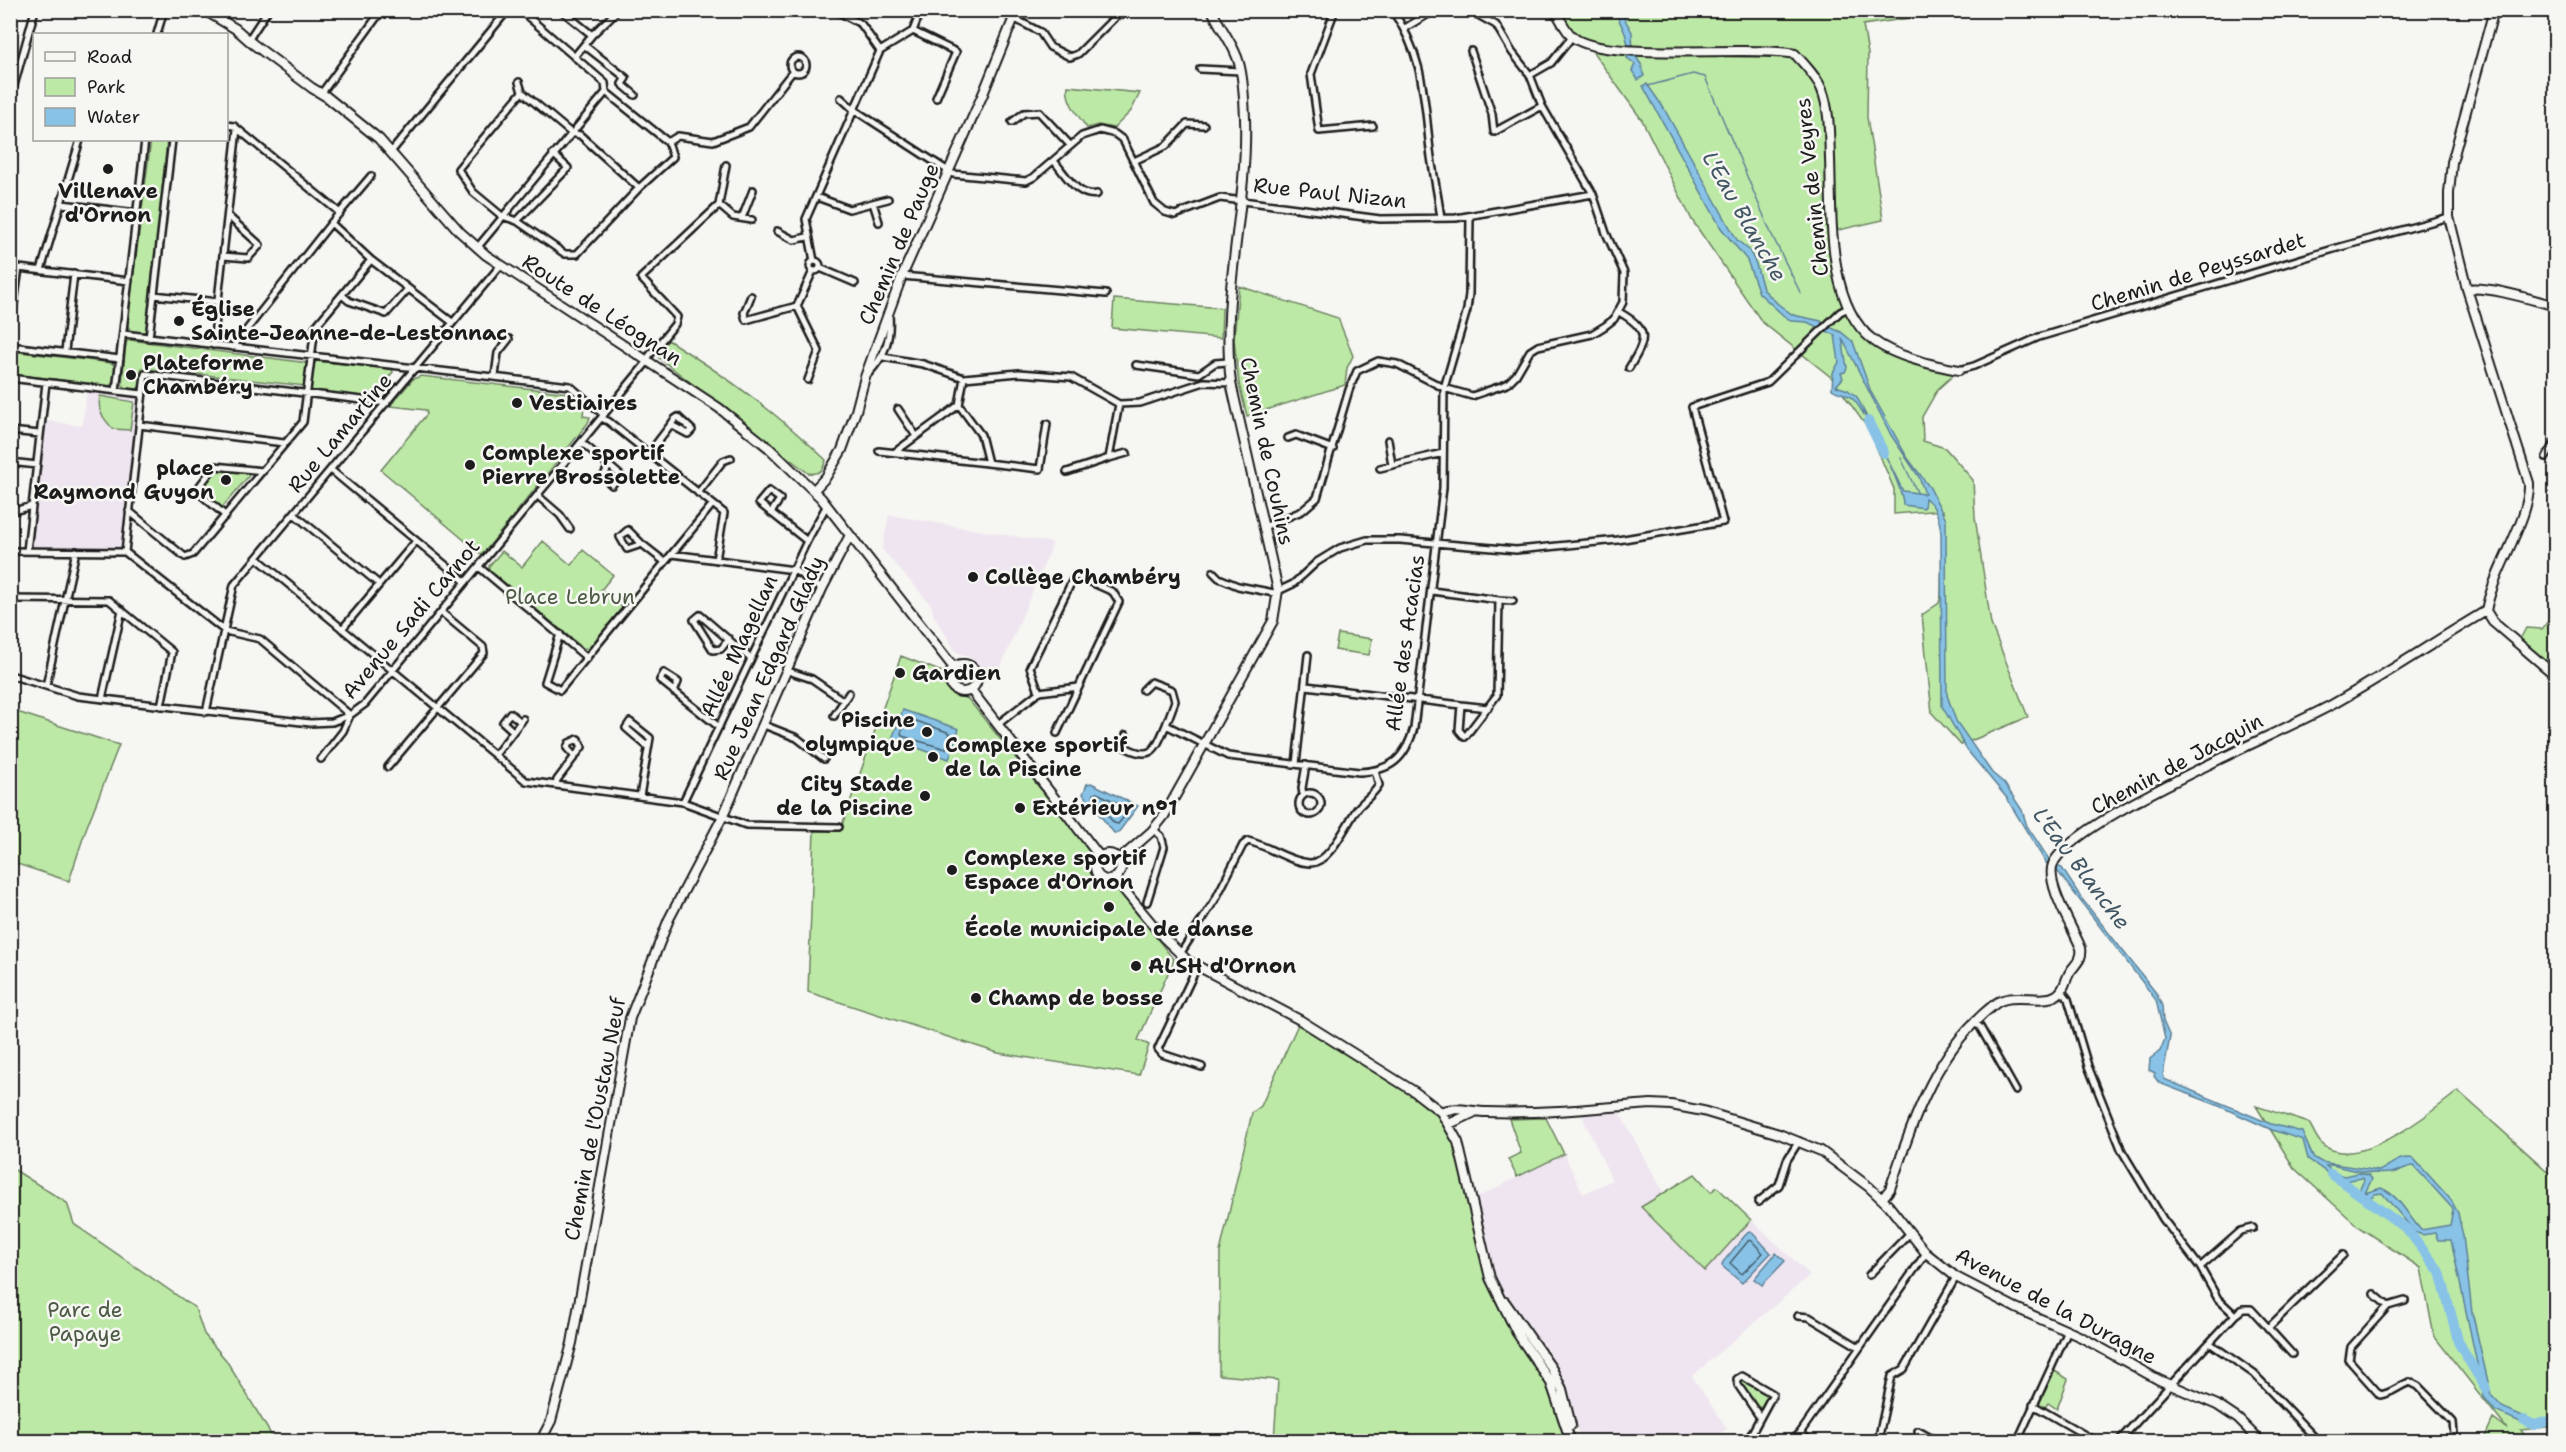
<svg xmlns="http://www.w3.org/2000/svg" width="2566" height="1452" font-family="'Shantell Sans',sans-serif">
<rect width="100%" height="100%" fill="#f6f6f2"/>
<filter id="ink" filterUnits="userSpaceOnUse"><feTurbulence type="fractalNoise" baseFrequency=".0167" numOctaves="2"/><feDisplacementMap in="SourceGraphic" scale="12" xChannelSelector="R" yChannelSelector="G"/><feConvolveMatrix kernelMatrix="1 2 1 2 8 2 1 2 1" color-interpolation-filters="sRGB"/></filter>
<g filter="url(#ink)">
<path fill="#efe5f0" d="M87,392l50,6 -15,150 -92,-2 16,-125 36,5z
M889,515l164,28 -54,128 -14,5 -4,-9 -12,-10 -13,-5 -23,-38 -1,-8 -50,-57z
M1619,1112l45,81 -22,14 63,63 46,-50 59,55 -118,101 35,53 -19,12h-128l-12,-51 -54,-74 -14,-27 -14,-38 -12,-52 90,-45 19,40 29,-14 -31,-66z"/>
<path fill="#bde9a6" stroke="#6c8261" stroke-width="1.5" d="M1555,11h402l-94,14 5,29 -1,63 16,103 -49,11 4,47 25,53 40,24 56,15 -21,19 -16,28 1,24 22,7 28,32 2,37 16,107 37,93 -67,28 -29,-32 -10,-98 17,-12 2,-8 2,-85 -49,4v-25l-25,-59 -37,-52 -70,-56 -70,-102 -50,-100 -54,-75 -16,-8z
M1068,86l72,7 -9,18 -17,17 -16,-3 -11,3c-8,-11 -22,-28 -19,-42z
M151,140h16l-7,70 2,1 -14,119 -6,3 -11,-2 -4,-6z
M1239,286l99,32 15,38 -6,12 -2,17 -98,31 -8,-32 -5,-45z
M1114,299l108,9 -1,30 -109,-10z
M130,340l178,23 -3,23 -163,-18 -2,18 -3,3 -12,-1 -3,-4 4,-42z
M668,340c59,37 108,72 158,120 -3,10 -6,15 -18,13l-149,-115 -2,-4z
M11,351l101,12 3,4 -2,15 -3,4 -99,-12z
M315,361l77,8 1,3 -22,26 -59,-7 -3,-4z
M421,376l148,17 15,12 -1,11 7,1 -2,6 -106,132 -101,-85 46,-56 -1,-4 -36,-4 23,-27z
M100,396l34,6 -4,28 -17,-1c-10,-11 -16,-18 -13,-33z
M216,468l37,3 -33,39 -21,-21z
M543,541l28,24 12,-15 30,25 -12,15 22,18 -33,41 -7,-1 -94,-78v-4l13,-15 20,16z
M2555,612v64l-37,-33 8,-15 16,1z
M1338,634l34,5 -3,16 -34,-5z
M901,656l44,17c0,17 7,21 23,26l125,155c-2,14 0,21 10,30l7,1 8,4 56,71 -36,80 11,5 -10,30 -141,-22 -190,-61 6,-161h26z
M11,710l108,35 -33,84 -17,52 -58,-19z
M1300,1020l141,92 17,30 25,113 15,37 64,97 13,52h-301l4,-61 -59,-5 1,-123 32,-139 9,-7z
M2458,1091l97,87v248l-34,4 7,11h-45l10,-22 14,10 -73,-93 -13,-68 -61,-40 -66,-60 -38,-62 53,17c4,6 7,15 12,20 33,33 111,-31 137,-52z
M1546,1118l18,36 -47,23 -9,-18 13,-6 -12,-34z
M10,1167l57,36 7,21 121,84 9,26 22,26 49,81h-264z
M1695,1174l16,18 6,-5 34,33 -46,51 -64,-64z
M2055,1371l13,8 -11,30 -9,-6 -4,6 -6,-4z
M1743,1380l24,13 2,3 -8,11h-5l-16,-23z"/>
<path fill="#88c3e7" stroke="#5d8096" stroke-width="1.5" fill-rule="evenodd" d="M1614,11h6l12,21 1,21 8,11 3,12 -6,4 -6,-9 3,-7 -8,-6c4,-18 -5,-32 -13,-47z
M1647,84l16,23 74,133 12,10 7,14 7,25 15,15 15,11 28,6 3,4 17,7 12,10 18,50 36,65 23,31 16,32 1,175 9,26 36,52 12,10 18,27 5,16 25,38 10,4 20,31 74,94 6,13 1,15 7,16 -7,37 1,5 107,45 31,8 11,25 8,5 58,9c13,-6 20,-16 35,-12l37,41 7,13 5,23 9,76 19,83 11,12 34,15 -2,6 -39,-17 -11,-14 -33,-157h-13l-3,-7 -13,2 -7,-3 -33,-39 -7,1 -8,6 -6,-3 -2,-6 5,-11 -1,-2 -21,3 -13,-7 -21,-15 -5,-19 -31,-10 -55,-25 -58,-22 -5,-7 1,-3 -6,-3 1,-11 10,-8 5,-12 -9,-39 -97,-127 -13,-10 -40,-66 -39,-47 -25,-44 -1,-172c-1,-14 -5,-28 -16,-36l-1,10 -21,-3c1,-17 -37,-92 -50,-106 -6,-6 -14,-5 -21,-10l1,-16 6,-11 -4,-27 -28,-13 -15,-1 -7,-4 -26,-24 -12,-33 -26,-32 -78,-142zM1842,338l49,97 28,42 6,17 -22,-3 -46,-94 -9,-7 -12,-4 7,-8 -2,-5 4,-1 2,-4zM2332,1165c18,5 40,10 59,8 8,-1 15,-7 23,-7l39,43 -3,16 -29,5c-13,-14 -22,-35 -40,-42l-16,5 7,-14 -4,-4 -9,-2 -15,3 -10,-3 -8,-7z
M903,710l56,19 -10,30 -57,-20z
M1091,783l47,23 -20,27h-4l-31,-39 4,-10z
M1751,1231l20,22 -29,30 -20,-17 1,-4 25,-30z
M1776,1253l9,8 -23,24 -8,-6z"/>
<g fill="none" stroke-linecap="round" stroke-linejoin="round">
<path stroke="#475f6d" stroke-width="1.5" d="M908,718l42,15 -4,16 -44,-13 -1,-3z
M1097,793l31,15v4l-10,12 -4,-1 -21,-25 1,-4z
M1749,1240l3,1 11,12 -21,21 -12,-11z"/>
<path stroke="#5d8096" stroke-width="1.5" d="M1648,86l45,-12 12,3 66,156 30,61
M1901,458l16,34"/>
<path stroke="#88c3e7" stroke-width="10" d="M1868,421l16,32
M2331,1174l76,55 33,43 19,72 27,45
M2524,1420l10,5 22,-6"/>
<g stroke="#1c1c1c" stroke-width="10">
<path id="street" d="M520,10l85,73 1,9
M561,10l31,25
M835,10l26,14 19,27
M998,10l42,22 10,15 20,10 8,-3 37,-37 15,-7
M1335,10l-24,64 8,57 54,-5
M1392,10c32,45 32,88 38,140 3,23 8,45 11,68
M1405,28l30,-18
M913,31l43,21 -20,46
M157,34l7,-24
M249,39l19,-29
M584,45l42,33 -4,6 13,11
M1471,51l21,63 2,18 48,-26
M574,57l18,-22 26,-25
M790 65a8 8 0 1 1 16 0a8 8 0 1 1-16 0Z
M1200,69l41,2
M1530,75l21,-12 21,-26
M519,82l3,10
M606,92l62,50 5,15 -34,31 -62,66h-12l-48,-33 -15,-5 -29,-24 -15,-23 64,-77 49,41 9,2 59,53
M321,94l61,-84
M841,98l12,11 100,65 73,7 8,-4 48,-41 18,-6 15,4 8,6 31,63 11,9 10,3 45,-17 160,21 76,-1 137,-24
M10,100l25,-90
M1012,122l12,-9 15,-1 31,33
M226,125l8,1 106,87
M668,142l10,-6 35,5 36,-14 44,-56
M391,152l117,-142
M1054,161c12,14 24,37 43,33
M1134,161l32,-15 21,-22 17,1
M817,197l32,12 39,-10
M873,203l6,19
M62,204l75,9
M719,205l14,12 19,3
M742,218l11,-28
M517,221l51,-53 -15,-14
M331,223l40,37 81,62
M777,231l17,9 13,-3
M477,248l129,-156
M223,256l25,2 12,-13 -32,-29
M810 266a5 5 0 1 1 10 0a5 5 0 1 1-10 0Z
M814,261l-8,-42 74,-168 33,-20 8,-21
M10,267l119,14
M820,268l35,15
M41,270l39,-130
M902,276l204,18
M154,295l64,7
M342,295l7,6 37,13 22,-25
M751,296l-7,17 2,7 51,-14
M797,306l22,45 -11,29
M797,306l16,-35
M1619,312c32,18 27,28 10,56
M10,333l9,-65
M123,334l447,52 34,29
M149,338l23,-198
M213,345l24,-216
M10,346l110,13
M233,347l98,-124 40,-47
M65,351l9,-77
M883,357l40,7 41,14 55,-5 52,4 48,27 21,-1 64,-21 27,1
M1136,365l63,9 16,-11 13,-1
M1959,370l15,-4 65,-29 298,-89 112,-31
M868,374c17,-18 23,-34 21,-59
M495,376l3,-23 11,-14
M10,378l132,16
M964,378l-5,27 22,30 7,28
M116,391l29,-251
M898,409l18,27
M601,418l7,3 116,92 -8,47
M139,425l145,18
M10,431l30,3
M1288,438l8,-3 37,14
M1388,440l4,25
M580,444l6,2 34,29 -8,10 -9,-8 6,-11
M879,451l161,18 7,-45
M895,452l64,-47
M649,453l26,-34 3,-2 14,13 -4,4 -17,-9
M2546,457l10,-17
M1109,458l18,-5
M10,462l27,3
M1380,468l63,-15
M331,470l135,112
M1067,472l42,-14 10,-54
M698,493l25,-32 8,-3
M538,496l22,19 10,14
M129,511l56,46 8,-3 110,-132 12,-95 56,-67
M10,512l22,-6
M771,513l9,-14 -11,-8 -10,12 48,38
M294,514l85,70
M226,516l-28,-24v-4l17,-22 48,5
M1264,527l38,-16 15,-13 32,-108 8,-19 21,-10 19,3 47,24 28,8 35,-12 9,-9 14,-24 8,-5 54,-12 13,-8 9,-7 9,-17 1,-29 -18,-40 -13,-39 -51,-88 -12,-31 -18,-23 -16,-27 -27,-15
M642,544l-14,-14 -8,7 7,12 15,-5 23,18
M10,551l115,1
M27,551l19,-168
M125,552l20,-178 242,29
M125,552l100,79 35,8 90,76 -7,16 -22,28
M672,554l122,16 28,19
M258,559l268,222 157,21 63,23 93,2
M479,567l108,91
M1213,572l6,6 19,8 36,7 19,-9 24,-22 23,-14 27,-8h33l116,10 102,-10 105,-18 -31,-115 76,-25 72,-70 8,-4
M10,599l99,1 63,52 -11,54
M1499,600l14,1
M342,629l74,-88
M560,634l-15,48 15,8 152,-185
M729,639l-8,10 -8,1 -19,-30 6,-5 51,44
M788,671l24,8 32,22
M10,675l68,21 232,27 22,-1 18,-7 15,-11 283,-343 1,-5 26,-32 2,-7 -36,-39 78,-73 7,-40
M46,686l30,-135
M1306,686l155,19 -2,25 6,7 32,-42 2,-95 -67,-9
M1143,690l8,-8 21,8 3,11 -9,24 62,31 131,16c32,-1 46,-13 55,-44l29,-240 1,-100 23,-78 2,-16 1,-78
M674,692l4,-10 -14,-9 -4,7 59,47
M1039,692l40,-5
M102,699l20,-89
M1461,705l27,3
M206,712l28,-127 266,-319
M834,716l15,-23
M764,725l33,13 27,21
M997,725l42,-33 -9,-25 45,-92 38,17 6,10 -62,131
M513,731l-10,-9 7,-9 11,9
M1126,735l-1,12c28,15 31,1 41,-22
M495,755l28,-36
M1296,764l12,-109
M388,767l96,-114 -1,-6 -42,-35
M556,785l1,-5 25,-33 -4,-8 -9,4 -2,5 8,9
M1299 804a11 11 0 1 1 22 0a11 11 0 1 1-22 0Z
M1303,795l-1,-7 4,-23
M640,796l10,-58 -20,-16 -4,6 22,19
M683,802l124,-261 20,-36
M1147,902l17,-55 -3,-11 -8,-7
M1180,954l35,-54 28,-55 5,-4c21,5 39,20 61,22 20,2 38,-40 48,-54 6,-8 16,-14 22,-24l-4,-14
M1197,967l-39,82 4,5 40,13
M2062,991l6,8 20,67 34,85 41,68 37,48 18,32 17,16 -117,127
M1974,1023l6,4 36,64
M1758,1202l21,-17 8,-25 12,-19
M2200,1267l41,-36 12,-3
M1869,1275l41,-42
M2374,1294l14,12
M2405,1301l-17,5 -37,41 -2,13 31,35c13,-2 18,-9 30,-13l8,4 35,36 1,12 -3,8
M2235,1315l8,-6h8l41,45
M1798,1316l11,1 50,30
M2268,1328l75,-73
M2211,1344l43,30 65,68
M2033,1405l64,37
M1918,1431l20,11
M1800,1433l12,9
M1747,1442l26,-48 -31,-18 -5,3 1,6 21,31
M1791,1442l9,-9 126,-180
M1875,1442l4,-6 13,-60 12,-7 52,-92
M2017,1442l51,-111"/>
</g>
<g stroke="#1c1c1c" stroke-width="12">
<path id="secondary" d="M204,10l32,19 17,15 59,44 15,9 52,42 81,93 26,23 233,153 50,40 52,50 133,170
M1555,10c5,8 10,21 18,27 28,25 176,8 222,17 9,10 22,23 27,36 8,21 7,46 8,68 2,54 -4,146 43,182 20,16 62,26 86,30
M2494,10l-42,152 -3,31v24l18,72 62,194c2,35 -36,87 -43,128l7,11 63,54
M2467,289c23,-3 66,11 89,17
M814,490l12,-13 16,-27 14,-39 9,-34 37,-101 81,-182 34,-84
M949 678a14 14 0 1 1 28 0a14 14 0 1 1-28 0Z
M971,690l129,167
M1095 867a13 13 0 1 1 26 0a13 13 0 1 1-26 0Z
M1119,860l33,-29 12,-15 109,-195 5,-31 -47,-207c-11,-89 17,-176 14,-265 -1,-18 -1,-37 -6,-55 -5,-19 -19,-34 -27,-53
M1114,878l49,59 25,24 112,59 115,72 26,20 17,30 32,136 27,55 34,50 20,59
M1441,1112c15,-6 31,0 46,0 55,2 109,-4 164,-8l20,1 32,6 76,23 42,17 48,36 19,18 38,48 30,24 60,31 65,29 78,43 58,25 21,14 23,23
M1449,1124l24,-11
M1882,1199l8,-10c23,-68 45,-139 105,-185 18,-14 53,3 65,-12 5,-5 6,-14 10,-20 6,-9 13,-13 11,-24 -8,-20 -36,-64 -28,-84 21,-46 229,-131 282,-161 52,-29 100,-62 151,-92
M1505,1302l47,67 10,20 9,36
M540,1442l11,-21 21,-78 58,-325 39,-99 54,-103 99,-227 28,-54"/>
</g>
<use href="#street" stroke="#f6f6f2" stroke-width="5"/>
<use href="#secondary" stroke="#f6f6f2" stroke-width="8"/>
</g>
</g>
<g fill="#1c1c1c" stroke="#f6f6f2" stroke-width="2">
<circle cx="108" cy="169" r="6"/>
<circle cx="179" cy="321" r="6"/>
<circle cx="131" cy="375" r="6"/>
<circle cx="517" cy="403" r="6"/>
<circle cx="470" cy="465" r="6"/>
<circle cx="226" cy="480" r="6"/>
<circle cx="973" cy="577" r="6"/>
<circle cx="900" cy="673" r="6"/>
<circle cx="927" cy="732" r="6"/>
<circle cx="933" cy="757" r="6"/>
<circle cx="925" cy="796" r="6"/>
<circle cx="1020" cy="808" r="6"/>
<circle cx="952" cy="870" r="6"/>
<circle cx="1109" cy="907" r="6"/>
<circle cx="1136" cy="966" r="6"/>
<circle cx="976" cy="998" r="6"/>
</g>
<g text-anchor="middle" stroke-width="5" stroke-linejoin="round" paint-order="stroke">
<g font-size="21" fill="#1c1c1c" stroke="#f6f6f2">
<text transform="translate(1812 187) rotate(-96)" y="7">Chemin de Veyres</text>
<text transform="translate(1330 193) rotate(6)" y="7">Rue Paul Nizan</text>
<text transform="translate(899 244) rotate(-67)" y="7">Chemin de Pauge</text>
<text transform="translate(2198 272) rotate(-17)" y="7">Chemin de Peyssardet</text>
<text transform="translate(602 310) rotate(33)" y="7">Route de Léognan</text>
<text transform="translate(340 433) rotate(-50)" y="7">Rue Lamartine</text>
<text transform="translate(1267 451) rotate(78)" y="7">Chemin de Couhins</text>
<text transform="translate(411 619) rotate(-50)" y="7">Avenue Sadi Carnot</text>
<text transform="translate(1405 643) rotate(-82)" y="7">Allée des Acacias</text>
<text transform="translate(739 646) rotate(-65)" y="7">Allée Magellan</text>
<text transform="translate(769 668) rotate(-66)" y="7">Rue Jean Edgard Glady</text>
<text transform="translate(2177 764) rotate(-28)" y="7">Chemin de Jacquin</text>
<text transform="translate(595 1119) rotate(-79)" y="7">Chemin de l'Oustau Neuf</text>
<text transform="translate(2056 1306) rotate(28)" y="7">Avenue de la Duragne</text>
</g>
<g font-size="21" font-weight="bold" fill="#1c1c1c" stroke="#f6f6f2" text-anchor="start">
<text x="108" y="198" text-anchor="middle">Villenave<tspan x="108" dy="24">d'Ornon</tspan></text>
<text x="191" y="316">Église<tspan x="191" dy="24">Sainte-Jeanne-de-Lestonnac</tspan></text>
<text x="143" y="370">Plateforme<tspan x="143" dy="24">Chambéry</tspan></text>
<text x="529" y="410">Vestiaires</text>
<text x="482" y="460">Complexe sportif<tspan x="482" dy="24">Pierre Brossolette</tspan></text>
<text x="214" y="475" text-anchor="end">place<tspan x="214" dy="24">Raymond Guyon</tspan></text>
<text x="985" y="584">Collège Chambéry</text>
<text x="912" y="680">Gardien</text>
<text x="915" y="727" text-anchor="end">Piscine<tspan x="915" dy="24">olympique</tspan></text>
<text x="945" y="752">Complexe sportif<tspan x="945" dy="24">de la Piscine</tspan></text>
<text x="913" y="791" text-anchor="end">City Stade<tspan x="913" dy="24">de la Piscine</tspan></text>
<text x="1032" y="815">Extérieur n°1</text>
<text x="964" y="865">Complexe sportif<tspan x="964" dy="24">Espace d'Ornon</tspan></text>
<text x="1109" y="936" text-anchor="middle">École municipale de danse</text>
<text x="1148" y="973">ALSH d'Ornon</text>
<text x="988" y="1005">Champ de bosse</text>
</g>
<g font-size="21" fill="#4c5a45" stroke="#f6f6f2">
<text x="570" y="604">Place Lebrun</text>
<text x="85" y="1317">Parc de<tspan x="85" dy="24">Papaye</tspan></text>
</g>
<g font-size="22" font-style="italic" fill="#425663" stroke="#f6f6f2">
<text transform="translate(1745 216) rotate(60)" y="8">L'Eau Blanche</text>
<text transform="translate(2082 868) rotate(53)" y="8">L'Eau Blanche</text>
</g>
</g>
<rect width="2566" height="1452" fill="none" stroke="#f6f6f2" stroke-width="36"/>
<rect x="18" y="18" width="2530" height="1416" fill="none" stroke="#1c1c1c" stroke-width="2" filter="url(#ink)"/>
<rect x="33" y="33" width="195" height="108" fill="#f6f6f2" stroke="#9f9f9c" stroke-width="1.5"/>
<rect x="45" y="52" width="30" height="9" fill="#f6f6f2" stroke="#9f9f9c" stroke-width="1.5"/>
<text x="87" y="63" font-size="18" fill="#1c1c1c">Road</text>
<rect x="45" y="78" width="30" height="18" fill="#bde9a6" stroke="#9f9f9c" stroke-width="1.5"/>
<text x="87" y="93" font-size="18" fill="#1c1c1c">Park</text>
<rect x="45" y="108" width="30" height="18" fill="#88c3e7" stroke="#9f9f9c" stroke-width="1.5"/>
<text x="87" y="123" font-size="18" fill="#1c1c1c">Water</text>
</svg>
